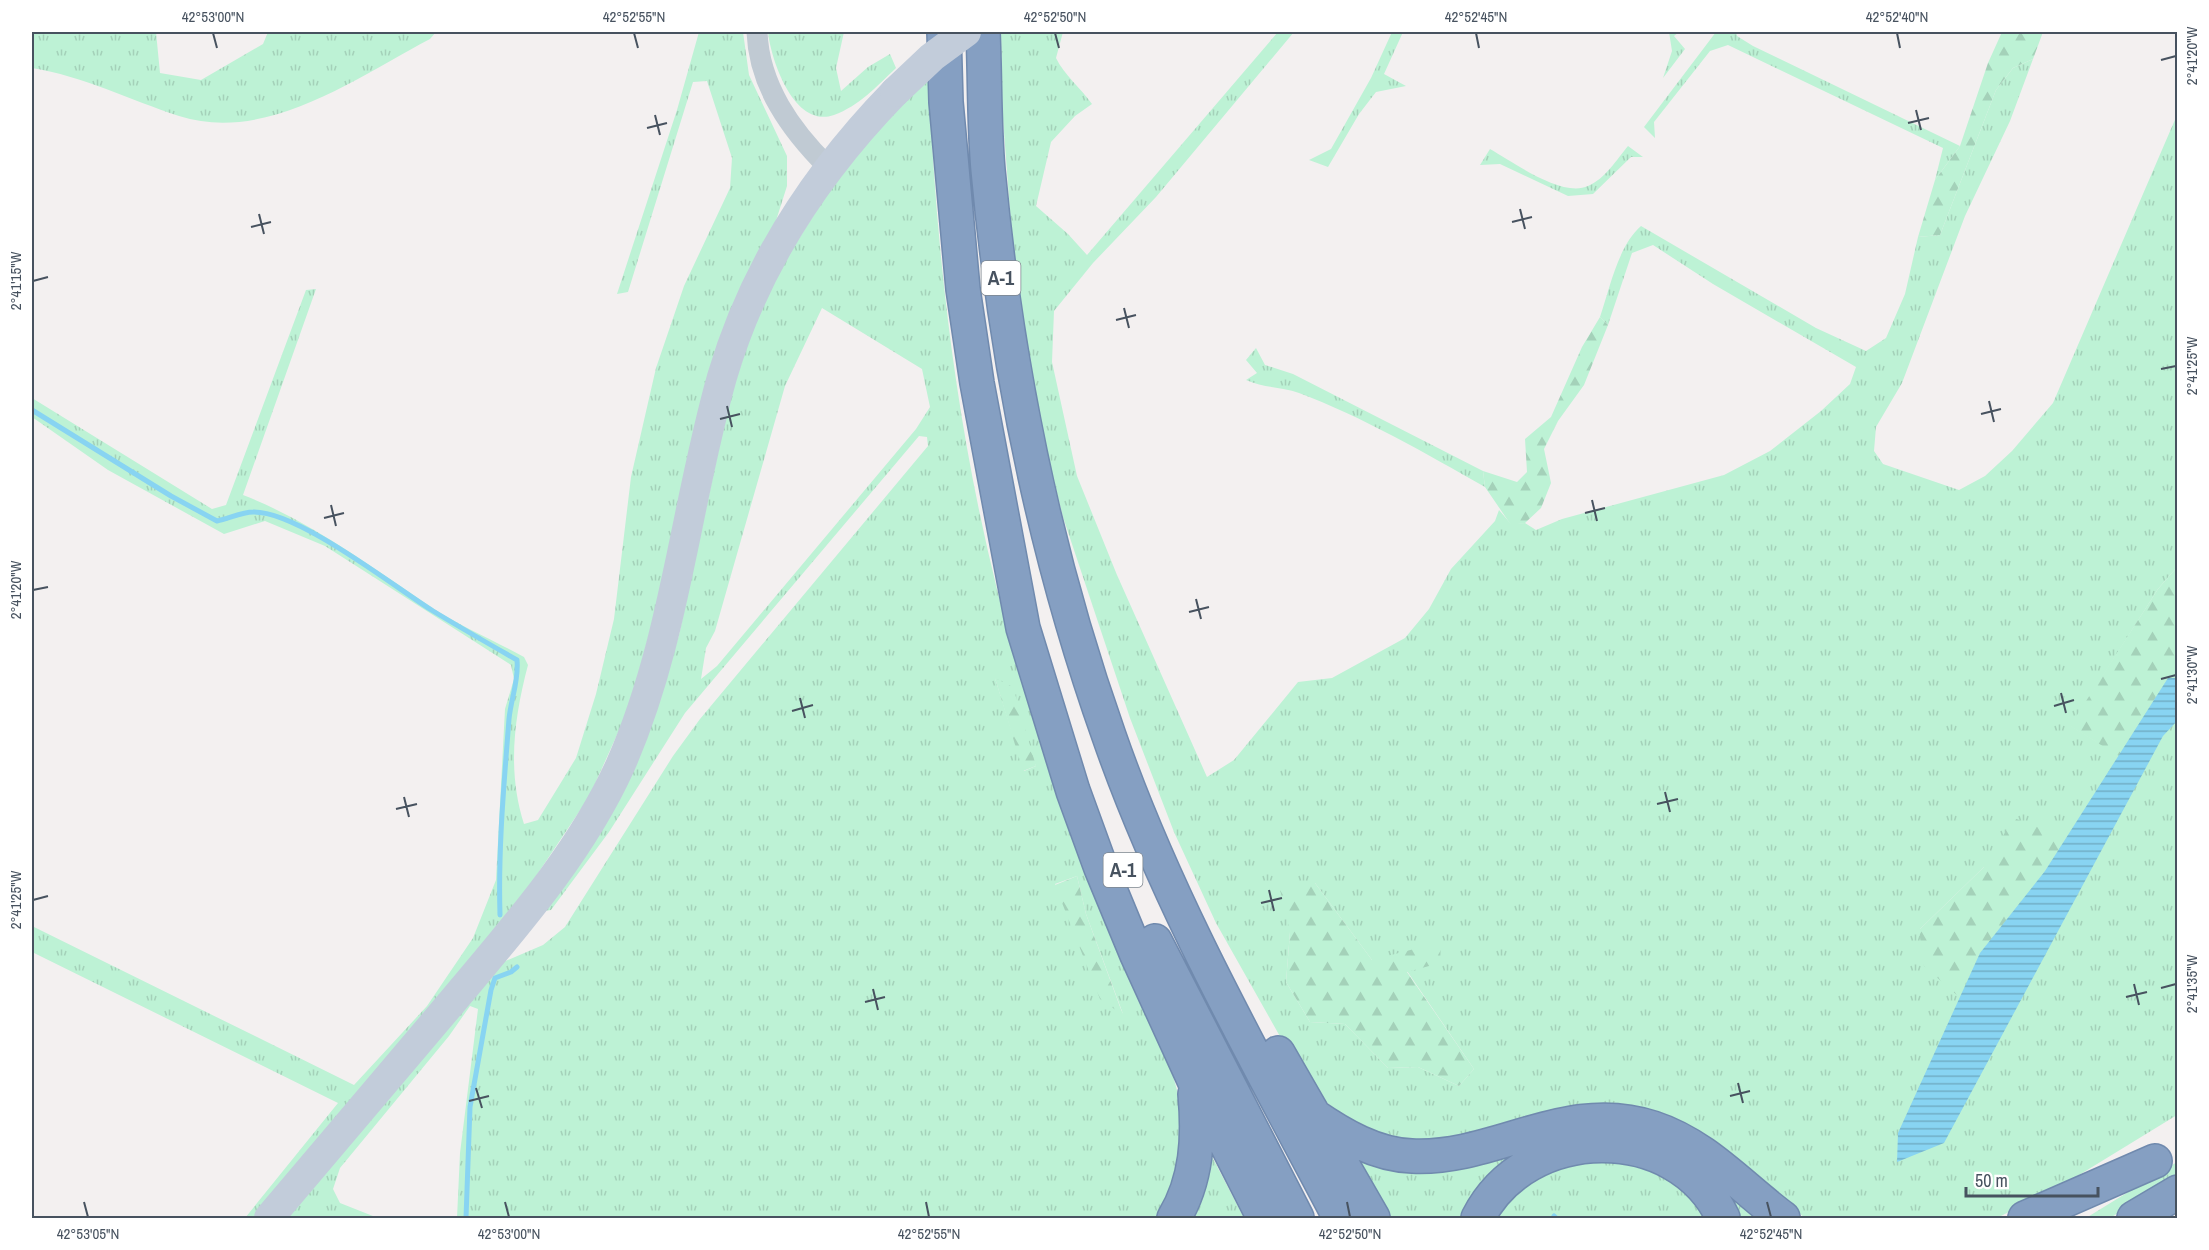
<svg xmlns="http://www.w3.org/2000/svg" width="2209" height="1250" font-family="'Archivo Narrow',sans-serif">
<defs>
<pattern id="grass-tufts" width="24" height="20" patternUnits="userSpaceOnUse" patternTransform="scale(1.5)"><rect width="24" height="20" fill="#bdf2d5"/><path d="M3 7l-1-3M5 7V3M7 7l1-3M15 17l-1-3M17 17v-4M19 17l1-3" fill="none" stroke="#a4d1b9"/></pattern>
<pattern id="forest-firs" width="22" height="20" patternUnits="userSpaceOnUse" patternTransform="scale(1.5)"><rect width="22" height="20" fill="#bdf2d5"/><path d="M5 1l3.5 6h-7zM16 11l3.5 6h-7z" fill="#a4d1b9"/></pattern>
<pattern id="water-rules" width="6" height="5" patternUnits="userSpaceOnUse" patternTransform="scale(1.5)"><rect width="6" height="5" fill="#88d4f2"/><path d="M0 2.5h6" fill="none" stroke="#71afc7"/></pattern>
</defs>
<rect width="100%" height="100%" fill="#f3f0f0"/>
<path fill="url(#grass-tufts)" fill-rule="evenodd" d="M32,32h124l4,41 41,7 62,-36 5,-12h168l-6,7c-74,39 -164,105 -251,77 -49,-16 -96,-40 -147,-48z
M699,32h44l6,43 38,81v30l-117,369 -40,151 -41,91 -79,118 -254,303h-11l93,-115 -306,-151v-26l322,159 73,-79 46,-68 23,-58 9,-171 9,-30 -3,-14 -186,-119 -60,-25 -41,13 -116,-64 -76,-53v-19l180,111 14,-4 80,-215 10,-1 -73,206c69,27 127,71 188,112 29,19 62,33 93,50l4,8c-14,53 -21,106 -4,159l14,-4 38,-62 20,-64 18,-75 17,-142 25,-109 28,-82 46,-98 2,-30 -25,-77 -14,1 -65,210 -11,2 60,-184z
M768,32h76l-8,36 5,23 27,-24 22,-13 6,14c-19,18 -37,38 -62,47 -40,14 -63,-55 -66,-83z
M1001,32h62l-7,26c8,17 25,30 36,46l-17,12 -24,26 -15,64 32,28 19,21 191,-223h16l-138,165 -63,66 -39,48 -2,51 25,114 40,99 90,202 27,-17 64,-78 34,-4 73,-40 24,-29 22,-40 44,-48 4,-11 12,14 14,-1 11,7 26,-11 162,-44 46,-24 51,-40 29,-27 6,-17 -143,-83 -60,-39 -21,8 -24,72 -8,-8c10,-29 18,-71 41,-91l175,102 50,23 20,-13 19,-44 13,-57 22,-2 56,-145 17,-22 20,-9 -23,62 -45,95 -63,167 -26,44 -2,24 9,13 76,26 26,-14 27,-25 41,-48 124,-288v452l-19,22 -87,137 26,16 80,-117v490l-111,68 -69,35h-192l-41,-34 -295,-47 -73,4 -39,-13 -33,-28 -25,-30 -83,-147 -42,-91 -44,-114 -67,-201 -23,-92 -26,-162 -12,-157zM1984,867l-5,56 -59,7v-1zM1315,883l57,77 35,11 67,98 -15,17 -41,-19 -30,1 -43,-44 -35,-2 -24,-40 4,-50z
M1392,32h11l-19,42 22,12 -30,6 -17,22 -31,53 -19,-7 22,-11 40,-71z
M1669,32h10l-5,4 11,13 -22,29 9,-27z
M1716,32h20l1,4 16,10 207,100 -25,34 8,-32 -215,-103 -18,6 -56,71 1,16 -11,-11z
M929,80c8,205 35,410 95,607 13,42 32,83 48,124 33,85 66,170 98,254l10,36 1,68 -21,49h-703l3,-65 18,-144 -8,-3 -21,30 -109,132 -7,21 7,14 38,15h-95l213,-253 47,-20 22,-18 108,-171 27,-37 228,-273 -1,-9 -8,-1 -234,277 -76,119 -58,78 -13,2 119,-205 22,-72 50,-234 24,-73 27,-59 58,-93 37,-47zM822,308l100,61 8,38 -14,22 -199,237 -16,13 5,-31 9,-17 70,-245zM995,678l41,88 -12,5zM1077,876l9,38 37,100 -68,-130z
M1628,146l15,11h-12l-38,37 -25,2 -68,-32 -20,1 10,-16c23,13 72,49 98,37 17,-7 29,-27 40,-40z
M1256,348l9,17 28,9 190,97 2,16c-58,-33 -124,-71 -186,-94 -17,-6 -35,-5 -53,-13l11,-7 -11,-13z
M1632,1128l138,90h-34l-142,-84 -125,84h-83l-38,-70z
M1207,1147l37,71h-58z
M1565,1159l67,1 50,26 31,32h-219l11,-18z
M2177,1162v15l-67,41h-24z"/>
<path fill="url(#forest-firs)" d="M2002,32h41l-10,27 -20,9 -17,22 -56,145 -22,2 17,-57 25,-34 28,-83z
M1600,317l8,8 -24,60 -26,36 -14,28 7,34 -10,25 -16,15 -14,2 -26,-38 -2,-16 34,11 10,-10 -2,-33 26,-22 31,-70z
M2177,567v111h-9l-49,78 -49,-30 88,-137z
M995,678l18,9 23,79 -13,5z
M2014,818l52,20 -21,34 -65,81 -21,44 -35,-31 -5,-36 65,-63z
M1077,876l9,38 37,101 -23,-16 -45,-114z
M1315,883l57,77 69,-18 -1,21 -33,9 67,97 -15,17 -41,-19 -30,1 -43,-44 -35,-2 -24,-40 4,-50 -11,-48z"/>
<path fill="url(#water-rules)" d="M2168,678h9v43l-14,15 -219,407 -47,19 1,-29 82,-180 65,-82z"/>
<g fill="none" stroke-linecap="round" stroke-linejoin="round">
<path stroke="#88d4f2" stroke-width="5" d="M32,410l139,86 46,25c11,-2 25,-9 36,-9 45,-1 140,74 180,99 28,17 56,33 84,49 2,21 -6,38 -8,59 -5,65 -11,130 -9,196
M1554,1216l2,2
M466,1218l4,-111 21,-117 4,-12 16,-6 6,-5"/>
<g stroke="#708aae" stroke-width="36">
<path id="highway" d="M944,32l2,70 17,187 14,94 46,245 50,163 28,77 36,87 57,125 70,138
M983,32c2,45 1,92 5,138 18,193 56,383 121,566 58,167 149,326 231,482
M1155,941l142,277
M1278,1053l95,165
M1313,1115c29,20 63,40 99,41 84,4 154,-57 241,-28 52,17 87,58 130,90
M1174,1218c23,-38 25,-81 21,-124
M1478,1218c48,-95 200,-98 245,0
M2025,1218l130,-57
M2134,1218l44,-26"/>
</g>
<path stroke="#c0cad3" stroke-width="21" d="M757,32c2,54 34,98 71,135"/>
<path stroke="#c2ccda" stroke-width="30" d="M269,1218c61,-72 122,-144 183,-216 62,-74 128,-148 168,-236 55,-124 65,-259 102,-389 32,-109 94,-204 173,-285"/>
<use href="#highway" stroke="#859fc2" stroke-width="33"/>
<path stroke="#c2ccda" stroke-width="30" d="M895,92l37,-35 34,-25"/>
</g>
<path fill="none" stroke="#47525f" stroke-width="2" d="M213,33l4,15M634,33l4,15M1055,33l4,15M1476,33l3,15M1897,33l3,15M2161,60l15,-4M1916,110l5,20M655,115l5,20M1908,123l21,-5M647,128l20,-5M1520,209l5,20M259,214l5,20M1512,222l20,-5M251,227l20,-5M33,281l15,-4M1124,308l5,20M1116,320l20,-5M2161,369l15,-3M1989,401l5,21M727,406l5,21M1981,414l20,-5M720,419l20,-5M1592,500l5,21M331,505l5,21M1585,513l20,-5M324,518l20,-5M33,590l15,-3M1196,599l5,20M1189,612l20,-5M2161,679l15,-4M2061,693l5,20M800,698l5,20M2054,706l20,-6M792,711l21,-6M1665,792l5,20M404,797l5,20M1657,804l21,-5M396,809l21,-5M1269,890l5,21M33,900l15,-4M1261,903l21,-5M2134,984l5,21M2161,988l15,-4M873,989l5,21M2126,997l21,-5M865,1002l20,-5M1738,1083l5,20M476,1088l6,20M1730,1096l20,-5M469,1101l20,-5M84,1202l4,15M505,1202l4,15M926,1202l3,15M1347,1202l3,15M1767,1202l4,15"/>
<g text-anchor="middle" stroke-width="5" stroke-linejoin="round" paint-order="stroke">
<g fill="#fff" stroke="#7e868f" stroke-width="1.5">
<rect x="981.5" y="261" width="39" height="34" rx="4.5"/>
<rect x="1103.5" y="853" width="39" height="34" rx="4.5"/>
</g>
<g font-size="20" font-weight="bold" fill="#47525f">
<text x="1001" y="285">A-1</text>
<text x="1123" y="877">A-1</text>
</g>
</g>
<rect width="2209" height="1250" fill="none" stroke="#ffffff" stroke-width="66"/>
<path d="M1966 1187v9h132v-9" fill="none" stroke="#47525f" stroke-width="3"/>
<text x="1975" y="1187" font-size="18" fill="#47525f" stroke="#ffffff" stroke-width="4.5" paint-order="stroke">50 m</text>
<rect x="33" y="33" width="2143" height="1184" fill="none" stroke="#47525f" stroke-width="2"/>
<g font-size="15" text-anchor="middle" fill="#47525f">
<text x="213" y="22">42°53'00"N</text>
<text x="634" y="22">42°52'55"N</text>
<text x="1055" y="22">42°52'50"N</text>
<text x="1476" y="22">42°52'45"N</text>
<text x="1897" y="22">42°52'40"N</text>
<text transform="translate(2192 56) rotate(-90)" y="5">2°41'20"W</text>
<text transform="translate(16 281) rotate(-90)" y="5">2°41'15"W</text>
<text transform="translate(2192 366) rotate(-90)" y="5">2°41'25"W</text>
<text transform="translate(16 590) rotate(-90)" y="5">2°41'20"W</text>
<text transform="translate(2192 675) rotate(-90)" y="5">2°41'30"W</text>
<text transform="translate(16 900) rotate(-90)" y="5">2°41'25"W</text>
<text transform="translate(2192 984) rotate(-90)" y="5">2°41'35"W</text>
<text x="88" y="1239">42°53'05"N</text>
<text x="509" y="1239">42°53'00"N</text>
<text x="929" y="1239">42°52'55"N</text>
<text x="1350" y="1239">42°52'50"N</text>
<text x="1771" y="1239">42°52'45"N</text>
</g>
</svg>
